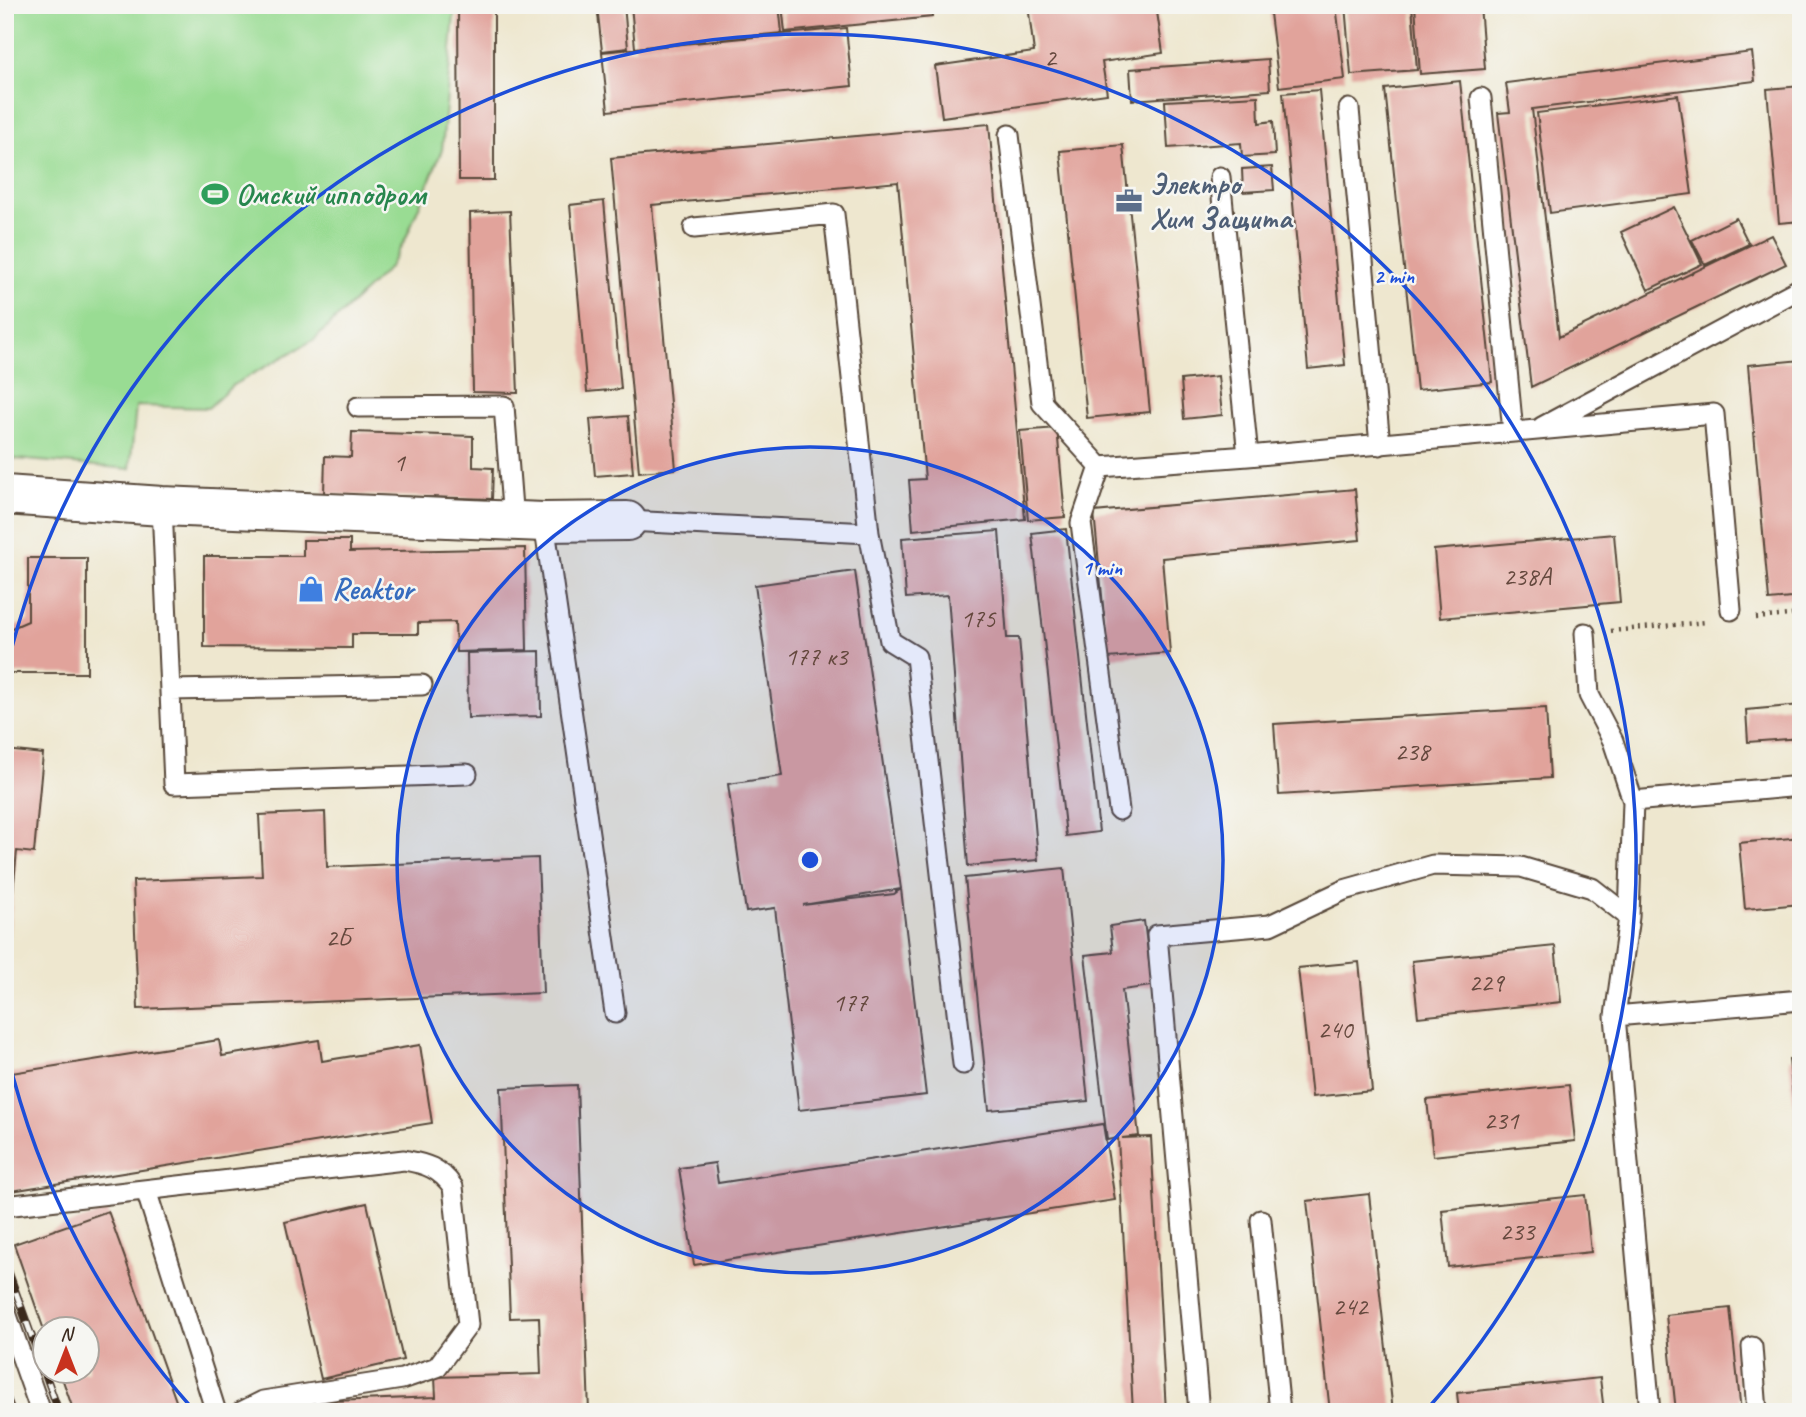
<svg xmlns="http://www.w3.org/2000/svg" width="1806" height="1417" font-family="Caveat,sans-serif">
<rect width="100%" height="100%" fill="#f6f6f2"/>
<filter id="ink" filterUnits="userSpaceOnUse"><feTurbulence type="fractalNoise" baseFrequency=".0143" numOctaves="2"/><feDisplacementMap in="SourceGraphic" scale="14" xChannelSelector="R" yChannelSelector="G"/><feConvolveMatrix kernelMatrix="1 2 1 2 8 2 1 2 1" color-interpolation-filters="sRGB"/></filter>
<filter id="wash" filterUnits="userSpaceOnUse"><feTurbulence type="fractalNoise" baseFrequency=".00686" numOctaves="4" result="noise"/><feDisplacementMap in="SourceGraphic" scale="28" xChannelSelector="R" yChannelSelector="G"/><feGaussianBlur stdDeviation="1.57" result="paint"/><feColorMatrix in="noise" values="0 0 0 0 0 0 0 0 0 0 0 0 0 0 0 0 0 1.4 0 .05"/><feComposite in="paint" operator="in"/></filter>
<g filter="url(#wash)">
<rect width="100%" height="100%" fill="#eee7cf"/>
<path fill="#99dc93" stroke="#6a8358" stroke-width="2" d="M5,5h450l-13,145 -36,88 -17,30 -74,71 -82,46 -25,23 -72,-2 -6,63 -125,-11z"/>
<g id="blocks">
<path fill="#e1a39b" d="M458,5h36v175h-35z
M597,5h27l4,43 -26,3z
M631,5h148l3,28 -147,15z
M782,5h149l1,12 -147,15z
M1028,5h128l7,48 -61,9 5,32 -165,23 -7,-51 99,-14z
M1269,5h67l9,74 -66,8z
M1345,5h67l5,65 -66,5z
M1415,5h65l5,64 -65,5z
M846,28l6,58 -244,25 -6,-59z
M1752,52l3,29 -223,28 27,228 212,-102 15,29 -255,123 -33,-274 12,-1 -4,-29z
M1268,59l2,31 -138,10 -2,-31z
M1460,81l32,301 -75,8 -32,-301z
M1801,86v135l-22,2 -12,-134z
M1319,90l26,275 -37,4 -25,-276z
M1678,95l14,99 -142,19 -13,-100z
M1258,96l1,27 14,-2 2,34 -33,2 -1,-14 -73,5 -3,-47z
M989,124l36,395 -112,11 -4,-50 16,-1 -27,-297 -246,23 24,264 -37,3 -28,-314z
M1123,145l27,267 -63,6 -27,-267z
M1272,167l2,23 -31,2 -1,-23z
M604,201l17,188 -34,3 -17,-187z
M1674,207l28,57 -54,26 -27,-58z
M510,211l8,182 -45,-1 -3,-179z
M1736,218l13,26 -44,21 -13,-25z
M1801,360v237l-32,3 -21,-235z
M1218,376l4,39 -38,4 -3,-39z
M628,416l5,57 -38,3 -5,-57z
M1057,428l8,89 -37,3 -8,-89z
M352,432l121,4v31l20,1 -1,31 -168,-5 1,-38 26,1z
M1355,489l5,51 -198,18 8,95 -62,5 -14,-146z
M1066,529l33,303 -33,4 -34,-303z
M999,531l8,107h12l19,222 -70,6 -20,-271 -42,3 -4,-60z
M1614,534l6,68 -180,16 -6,-68z
M303,540h47v12l175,-4 2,102 -71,2 -1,-30 -37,1v11h-66v14l-148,-1v-91h99z
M28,558h59v115h-82v-42l23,-10z
M855,571l46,318 -98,16 91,-11 7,-5 25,206 -127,15 -24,-202 -29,4 -18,-128 54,-8 -27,-191z
M540,651l1,65 -73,2 -1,-65z
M1801,705v33l-53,4 -2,-32z
M1546,708l4,70 -271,17 -5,-71z
M5,750l38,4 -9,99 -17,-2 -10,104h-2z
M325,812l2,55 211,-9 5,135 -405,16 -5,-128 129,-5 -3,-61z
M1801,837v67l-56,5 -6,-66z
M1064,868l24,233 -99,9 -24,-232z
M1144,921l8,65 -30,4 17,146 -17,2 29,-1 15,275h-33l-15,-274 -11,2 -22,-185 28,-3 -3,-26z
M1555,946l6,56 -143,15 -6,-56z
M1359,962l13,129 -60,6 -14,-129z
M219,1040l3,16 97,-16 3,21 98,-16 12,78 -427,69v-118z
M1801,1058v96h-2l-10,-95z
M577,1085l12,327h-280l-1,-10 128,-5 -1,-20 106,-3 -2,-57 -29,1 -9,-230z
M1569,1085l6,56 -142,15 -6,-56z
M1103,1124l12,76 -421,65 -15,-97 36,-5 3,20z
M1369,1194l24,218h-63l-23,-211z
M1585,1195l6,57 -143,15 -6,-57z
M367,1203l36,157 -82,19 -36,-157z
M108,1211l72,201h-106l-14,-40h28v-42h-44l-30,-86z
M1730,1308l11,104h-65l-10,-97z
M1600,1378l4,34h-145l-2,-19z"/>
</g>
</g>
<g filter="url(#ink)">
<use href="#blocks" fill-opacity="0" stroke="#564639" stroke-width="2"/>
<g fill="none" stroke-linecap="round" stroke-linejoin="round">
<g stroke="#564639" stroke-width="23">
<path id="service" d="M1481,98l32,334
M1349,109l31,336
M1009,135l33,268 58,64 148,-11 466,-42 17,196
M1220,177l28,279
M694,228l140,-14 35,319 21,108 26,16 47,407
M358,407l146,-1 9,115
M1542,427l259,-139
M1100,467l-19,56 38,287
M162,506l12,278 293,-10
M627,521l242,12
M544,522l71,491
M1585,633l4,62 24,46 20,60
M170,690l252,-5
M1615,1016l186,-16
M146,1190l70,222
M5,1206l399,-46c22,4 36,8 49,27l15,138 -31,42 -35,12 -139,22 -22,11
M1261,1220l19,192
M5,1310l36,102
M1752,1347l5,65
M1199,1412l-42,-477 113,-10 74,-35 89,-25 88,2 71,21 37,29
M1650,1412l-35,-396 14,-99 4,-116 168,-15"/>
</g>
<g stroke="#564639" stroke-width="42">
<path id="minor" d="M5,495l157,11 382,16 83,-1"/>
</g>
<path stroke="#564639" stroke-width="4.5" stroke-dasharray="2 5" stroke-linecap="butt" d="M1756,618l45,-4
M1611,631l95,-9"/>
<use href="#service" stroke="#fff" stroke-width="19"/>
<use href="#minor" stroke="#fff" stroke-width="38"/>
<g stroke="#3b2a1e" stroke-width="8">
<path id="rail" d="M5,1262l54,150
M5,1393l7,19"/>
</g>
<use href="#rail" stroke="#f6f6f2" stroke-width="5" stroke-dasharray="16" stroke-linecap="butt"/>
</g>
</g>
<circle cx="810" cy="860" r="413" fill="#1d4ed8" fill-opacity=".12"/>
<g fill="none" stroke="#1d4ed8" stroke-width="3.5">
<circle cx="810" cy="860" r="413"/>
<path d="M191 1407A826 826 0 0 1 7 1053M7 667A826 826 0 1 1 1429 1407"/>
</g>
<defs>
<g id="stadium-bare" transform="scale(2.1)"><path d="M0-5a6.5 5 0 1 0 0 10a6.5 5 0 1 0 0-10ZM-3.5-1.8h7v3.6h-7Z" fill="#2e9e5b" stroke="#f6f6f2" stroke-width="2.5" paint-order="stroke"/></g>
<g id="office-bare" transform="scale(2.1)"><path d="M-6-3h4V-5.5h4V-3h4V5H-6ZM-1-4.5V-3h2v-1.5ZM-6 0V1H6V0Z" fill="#5c6f8a" stroke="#f6f6f2" stroke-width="2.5" paint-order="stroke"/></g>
<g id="shop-bare" transform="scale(2.1)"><path d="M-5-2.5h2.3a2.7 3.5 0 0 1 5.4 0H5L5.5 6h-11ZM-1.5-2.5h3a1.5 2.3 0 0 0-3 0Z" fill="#3f7fe0" stroke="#f6f6f2" stroke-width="2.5" paint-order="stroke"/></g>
</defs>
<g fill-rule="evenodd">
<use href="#stadium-bare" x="215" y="194"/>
<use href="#office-bare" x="1129" y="201"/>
<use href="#shop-bare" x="311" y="589"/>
</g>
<g text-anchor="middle" stroke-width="5" stroke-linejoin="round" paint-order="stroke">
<g font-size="26" fill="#64483d">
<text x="1050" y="66">2</text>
<text x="399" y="471">1</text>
<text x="1527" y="585">238А</text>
<text x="978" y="627">175</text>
<text x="816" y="665">177 к3</text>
<text x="1412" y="760">238</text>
<text x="338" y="946">2Б</text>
<text x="1486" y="991">229</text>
<text x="850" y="1011">177</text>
<text x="1335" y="1038">240</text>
<text x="1501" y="1129">231</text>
<text x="1517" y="1240">233</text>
<text x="1350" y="1315">242</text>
</g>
<g font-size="30" font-weight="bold" fill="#4e5e75" stroke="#f6f6f2" text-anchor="start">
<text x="1150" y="194">Электро<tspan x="1150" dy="34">Хим Защита</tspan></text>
</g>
<g font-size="30" font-weight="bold" fill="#27864d" stroke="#f6f6f2" text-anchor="start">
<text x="236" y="204">Омский ипподром</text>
</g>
<g font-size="30" font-weight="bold" fill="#366cbe" stroke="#f6f6f2" text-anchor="start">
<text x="332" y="599">Reaktor</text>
</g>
</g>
<circle cx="810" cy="860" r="10" fill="#1d4ed8" stroke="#f6f6f2" stroke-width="3.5"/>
<g font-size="21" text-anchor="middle" font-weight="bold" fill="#1d4ed8" stroke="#f6f6f2" stroke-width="5" stroke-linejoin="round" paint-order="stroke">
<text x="1394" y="283">2 min</text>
<text x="1102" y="575">1 min</text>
</g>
<rect width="1806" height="1417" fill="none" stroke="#f6f6f2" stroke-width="28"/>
<g transform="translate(66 1350)"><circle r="33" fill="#f6f6f2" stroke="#aba49d" stroke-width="2"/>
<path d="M0-5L12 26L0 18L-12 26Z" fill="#c8321e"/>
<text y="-10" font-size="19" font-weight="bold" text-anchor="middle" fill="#3b2a1e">N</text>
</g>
</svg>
